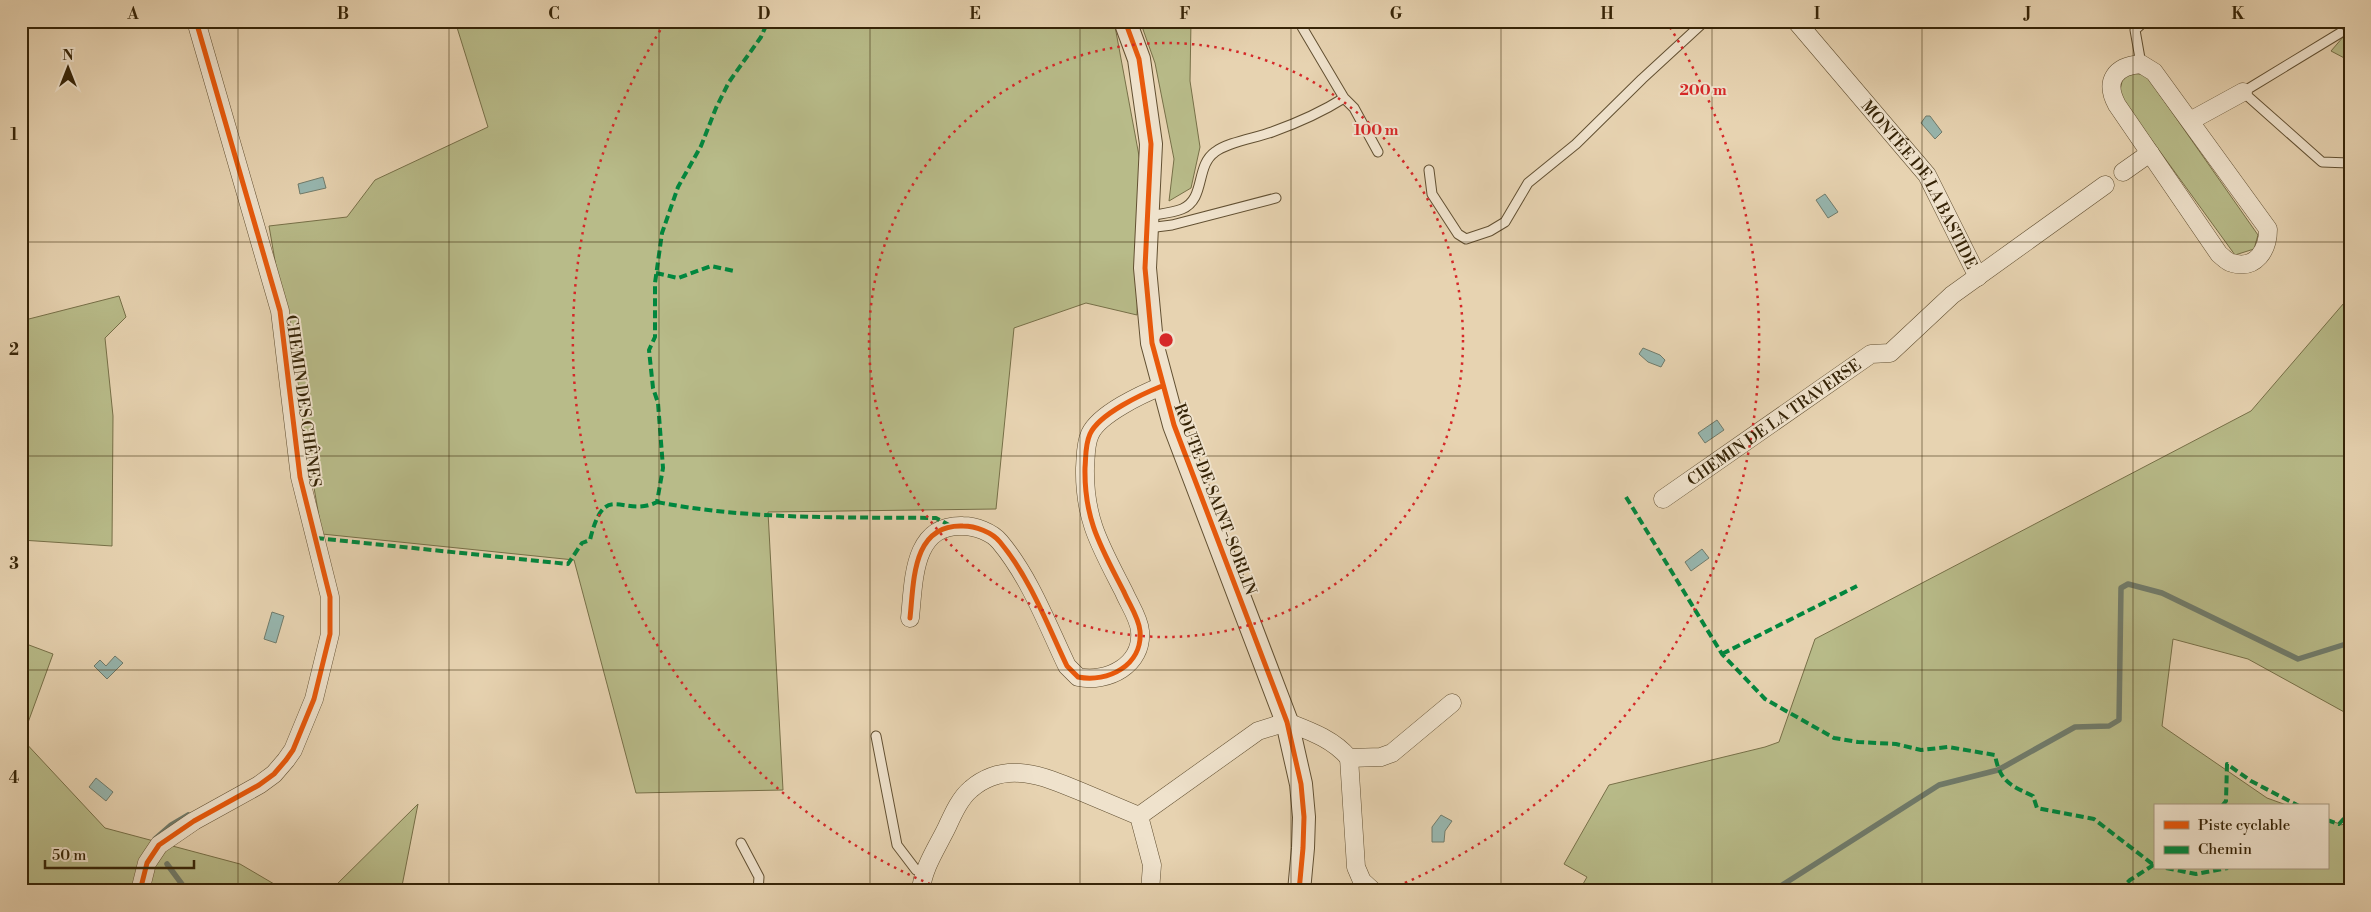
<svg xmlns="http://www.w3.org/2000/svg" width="2371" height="912" font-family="'Libre Bodoni',serif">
<rect width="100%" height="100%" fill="#e7d3b1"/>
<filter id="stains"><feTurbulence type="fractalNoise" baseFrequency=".004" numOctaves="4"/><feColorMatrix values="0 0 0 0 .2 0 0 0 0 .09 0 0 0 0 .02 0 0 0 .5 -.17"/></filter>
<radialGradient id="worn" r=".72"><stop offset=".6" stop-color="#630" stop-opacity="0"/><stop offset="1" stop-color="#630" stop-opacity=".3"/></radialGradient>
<path fill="#b8bb89" stroke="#777048" d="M455,21h659l28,151 -5,143 -51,-12 -72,25 -18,181 -228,3 15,278 -147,3 -62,-233 -252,-26 -53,-308 78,-9 28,-37 113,-53z
M1140,21h51l-1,60 10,66 -9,41 -22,13 5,-42 -19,-96z
M2350,29v32l-19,-10z
M2132,73l14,2 112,160 -4,14 -19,6 -116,-160 4,-18z
M119,296l7,21 -21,21 8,78 -1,130 -91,-6v-219z
M2350,296v422l-4,-5 -98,-54 -75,-20 -11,87 105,72 22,8h-134v62h172v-49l15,6 8,-8v74h-771l8,-14 -23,-13 45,-79 156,-38 14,-5 36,-103 436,-228z
M21,642l32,12 -31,85 83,89 135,36 46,27h-265z
M418,804l-17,87h-71z"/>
<path fill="#97b7b0" stroke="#707c6c" d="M1926,116h4l12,16 -7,7 -14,-16z
M323,177l3,11 -26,6 -2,-10z
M1825,194l13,18 -10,6 -12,-18z
M1643,348l17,7 5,5 -4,7 -13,-5 -9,-8z
M1717,420l7,10 -19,13 -7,-10z
M1702,549l7,9 -18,13 -6,-9z
M272,612l12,4 -8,27 -12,-4z
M115,656l8,7 -16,16 -13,-13 6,-6 6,6z
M96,778l17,14 -7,9 -17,-14z
M1441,815l11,6 -7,10 -1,11h-12v-15z"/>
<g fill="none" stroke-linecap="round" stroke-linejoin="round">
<path stroke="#707c6c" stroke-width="5.5" d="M155,839l16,-14 17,-10
M167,864l20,27
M1773,891l166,-106 59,-15 77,-43 34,-1 10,-6 2,-132 7,-4 34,9 136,66 48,-15 4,-3"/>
<g stroke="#625032" stroke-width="11">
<path id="service" d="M1302,27l42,71
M2340,33l-97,59 79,70 27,1
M2141,64l-6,-34 10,-9
M1429,170l3,24 26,40 8,5 24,-8 15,-9 23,-39 48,-39 66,-65 63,-58
M1149,216c10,-2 23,-3 33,-7 24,-10 13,-43 33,-57 13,-10 41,-14 57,-20 25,-9 50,-20 72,-34l10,10 24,44
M1148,228l24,-3 104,-27
M876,736l21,109 19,25 10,3
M741,843l18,34 -1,14"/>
</g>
<g stroke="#625032" stroke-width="19">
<g id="minor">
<path id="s1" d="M1796,21l131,154 51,102"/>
<path d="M2141,64l13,8 114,157c0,21 -12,41 -36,34 -5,-1 -9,-6 -13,-9l-102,-149c-13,-24 -2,-39 24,-41z"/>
<path d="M2190,121l53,-29"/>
<path d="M2123,172l27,-19"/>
<path id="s2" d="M1663,499l208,-145 19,-1 62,-58 153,-110"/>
<path d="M910,618c4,-37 2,-94 53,-92 12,0 29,6 37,16 30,36 47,82 67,124l11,11c30,6 65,-12 62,-46 -1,-13 -11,-27 -16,-39 -23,-45 -40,-72 -39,-124 1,-12 0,-23 5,-34 9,-20 52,-40 72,-48"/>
<path d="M1349,758l7,109 6,14 11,10"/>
<path d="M1139,816l119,-85 29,-9c23,9 46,17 62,36l32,-1 11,-4 60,-50"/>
<path d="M140,891l7,-28 12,-18 35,-24 65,-36 15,-11 12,-14 7,-10 21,-51 16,-65v-37l-30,-120 -20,-166 -84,-290"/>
<path d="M921,891c1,-22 17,-45 26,-64 6,-13 13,-29 24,-38 35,-30 75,-12 111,3 19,8 38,16 57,24l13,49 -2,26"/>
</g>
</g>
<g stroke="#625032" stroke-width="24">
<path id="tertiary" d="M1125,21l14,38 12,85 -6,124 7,75 22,82 113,297 14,62 3,33 -1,31 -4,43"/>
</g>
<use href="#service" stroke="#efe2cc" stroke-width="9"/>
<use href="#minor" stroke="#efe2cc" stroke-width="18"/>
<use href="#tertiary" stroke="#efe2cc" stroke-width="22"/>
<path stroke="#00873e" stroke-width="4" stroke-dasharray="8 4" stroke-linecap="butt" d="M1298,21l4,6
M656,273l22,5 33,-12 23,5
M1626,497l96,157 43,45 69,39 24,4 38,2 25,6 27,-3 47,8c5,27 15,30 38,41l4,12 57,11 61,47
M657,502c91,18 186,15 279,16l13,7
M316,538l252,26 14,-21 8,-3c15,-62 32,-21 67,-38l6,-34 -5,-65 -5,-15 -4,-38 6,-13v-54l7,-50 16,-46 23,-41 15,-38 13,-26 32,-45 7,-16
M1722,654l135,-68
M2222,806l4,-5 1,-37 24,17 48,25
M2327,820l12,4 11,-12
M2166,868l30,6 32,-6
M2119,891l11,-11 25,-16"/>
<g stroke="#efe2cc" stroke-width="8">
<path id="cycleway" d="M1125,21l14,38 12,85 -6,124 7,75 22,82 113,297 14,62 3,33 -1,31 -4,43
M910,618c4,-37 2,-94 53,-92 12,0 29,6 37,16 30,36 47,82 67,124l11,11c30,6 65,-12 62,-46 -1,-13 -11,-27 -16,-39 -23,-45 -40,-72 -39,-124 1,-12 0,-23 5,-34 9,-20 52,-40 72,-48
M140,891l7,-28 12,-18 35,-24 65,-36 15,-11 12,-14 7,-10 21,-51 16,-65v-37l-30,-120 -20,-166 -84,-290"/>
</g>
<use href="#cycleway" stroke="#e8590c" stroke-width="5"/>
</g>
<path fill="none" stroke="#362407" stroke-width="1" stroke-opacity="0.55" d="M238,21v870M449,21v870M659,21v870M870,21v870M1080,21v870M1291,21v870M1501,21v870M1712,21v870M1922,21v870M2133,21v870M21,242h2329M21,456h2329M21,670h2329"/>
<g fill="none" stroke="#d62828" stroke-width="2.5" stroke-dasharray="2.5 5">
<circle cx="1166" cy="340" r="297"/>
<path d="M944 890A593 593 0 0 1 666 21M1666 21A593 593 0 0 1 1388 890"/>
</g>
<g text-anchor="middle" stroke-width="4" stroke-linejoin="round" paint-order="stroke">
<g font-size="16" fill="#362407" stroke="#efe2cc">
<text dy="6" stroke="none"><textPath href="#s1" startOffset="206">MONTÉE DE LA BASTIDE</textPath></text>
<text transform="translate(304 401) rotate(82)" y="6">CHEMIN DES CHÊNES</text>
<text dy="6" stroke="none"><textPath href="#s2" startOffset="135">CHEMIN DE LA TRAVERSE</textPath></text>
<text transform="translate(1216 499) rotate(69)" y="6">ROUTE DE SAINT-SORLIN</text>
</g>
</g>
<circle cx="1166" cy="340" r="8" fill="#d62828" stroke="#efe2cc" stroke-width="2.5"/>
<g font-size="15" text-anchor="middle" font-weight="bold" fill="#d62828" stroke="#efe2cc" stroke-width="4" stroke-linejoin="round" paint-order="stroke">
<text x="1703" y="95">200 m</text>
<text x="1376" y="135">100 m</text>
</g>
<rect width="2371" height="912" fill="none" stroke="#e7d3b1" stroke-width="55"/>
<rect x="2154" y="804" width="175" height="65" fill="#efe2cc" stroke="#a5967d"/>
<rect x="2164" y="821" width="25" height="8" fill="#e8590c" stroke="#a5967d"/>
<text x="2198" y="830" font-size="15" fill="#362407">Piste cyclable</text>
<rect x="2164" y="846" width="25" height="8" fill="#00873e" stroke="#a5967d"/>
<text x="2198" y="854" font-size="15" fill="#362407">Chemin</text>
<g transform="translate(68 68)" stroke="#efe2cc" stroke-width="4" paint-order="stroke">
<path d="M0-4L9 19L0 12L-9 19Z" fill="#362407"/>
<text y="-8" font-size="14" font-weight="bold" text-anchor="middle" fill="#362407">N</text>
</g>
<path d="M45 860v8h149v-8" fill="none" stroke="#362407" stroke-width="2.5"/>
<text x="52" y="860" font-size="15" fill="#362407" stroke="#efe2cc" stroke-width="4" paint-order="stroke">50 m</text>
<rect x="28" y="28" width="2316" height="856" fill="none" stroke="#362407" stroke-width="2"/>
<g font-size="16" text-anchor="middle" font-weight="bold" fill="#362407">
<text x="133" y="19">A</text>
<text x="343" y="19">B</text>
<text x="554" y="19">C</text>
<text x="764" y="19">D</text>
<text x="975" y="19">E</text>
<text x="1185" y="19">F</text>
<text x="1396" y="19">G</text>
<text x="1607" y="19">H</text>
<text x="1817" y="19">I</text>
<text x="2028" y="19">J</text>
<text x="2238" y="19">K</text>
<text x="14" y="140">1</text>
<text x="14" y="355">2</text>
<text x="14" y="569">3</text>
<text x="14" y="783">4</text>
</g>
<rect width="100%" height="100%" filter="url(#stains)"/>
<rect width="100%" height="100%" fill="url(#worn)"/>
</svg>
